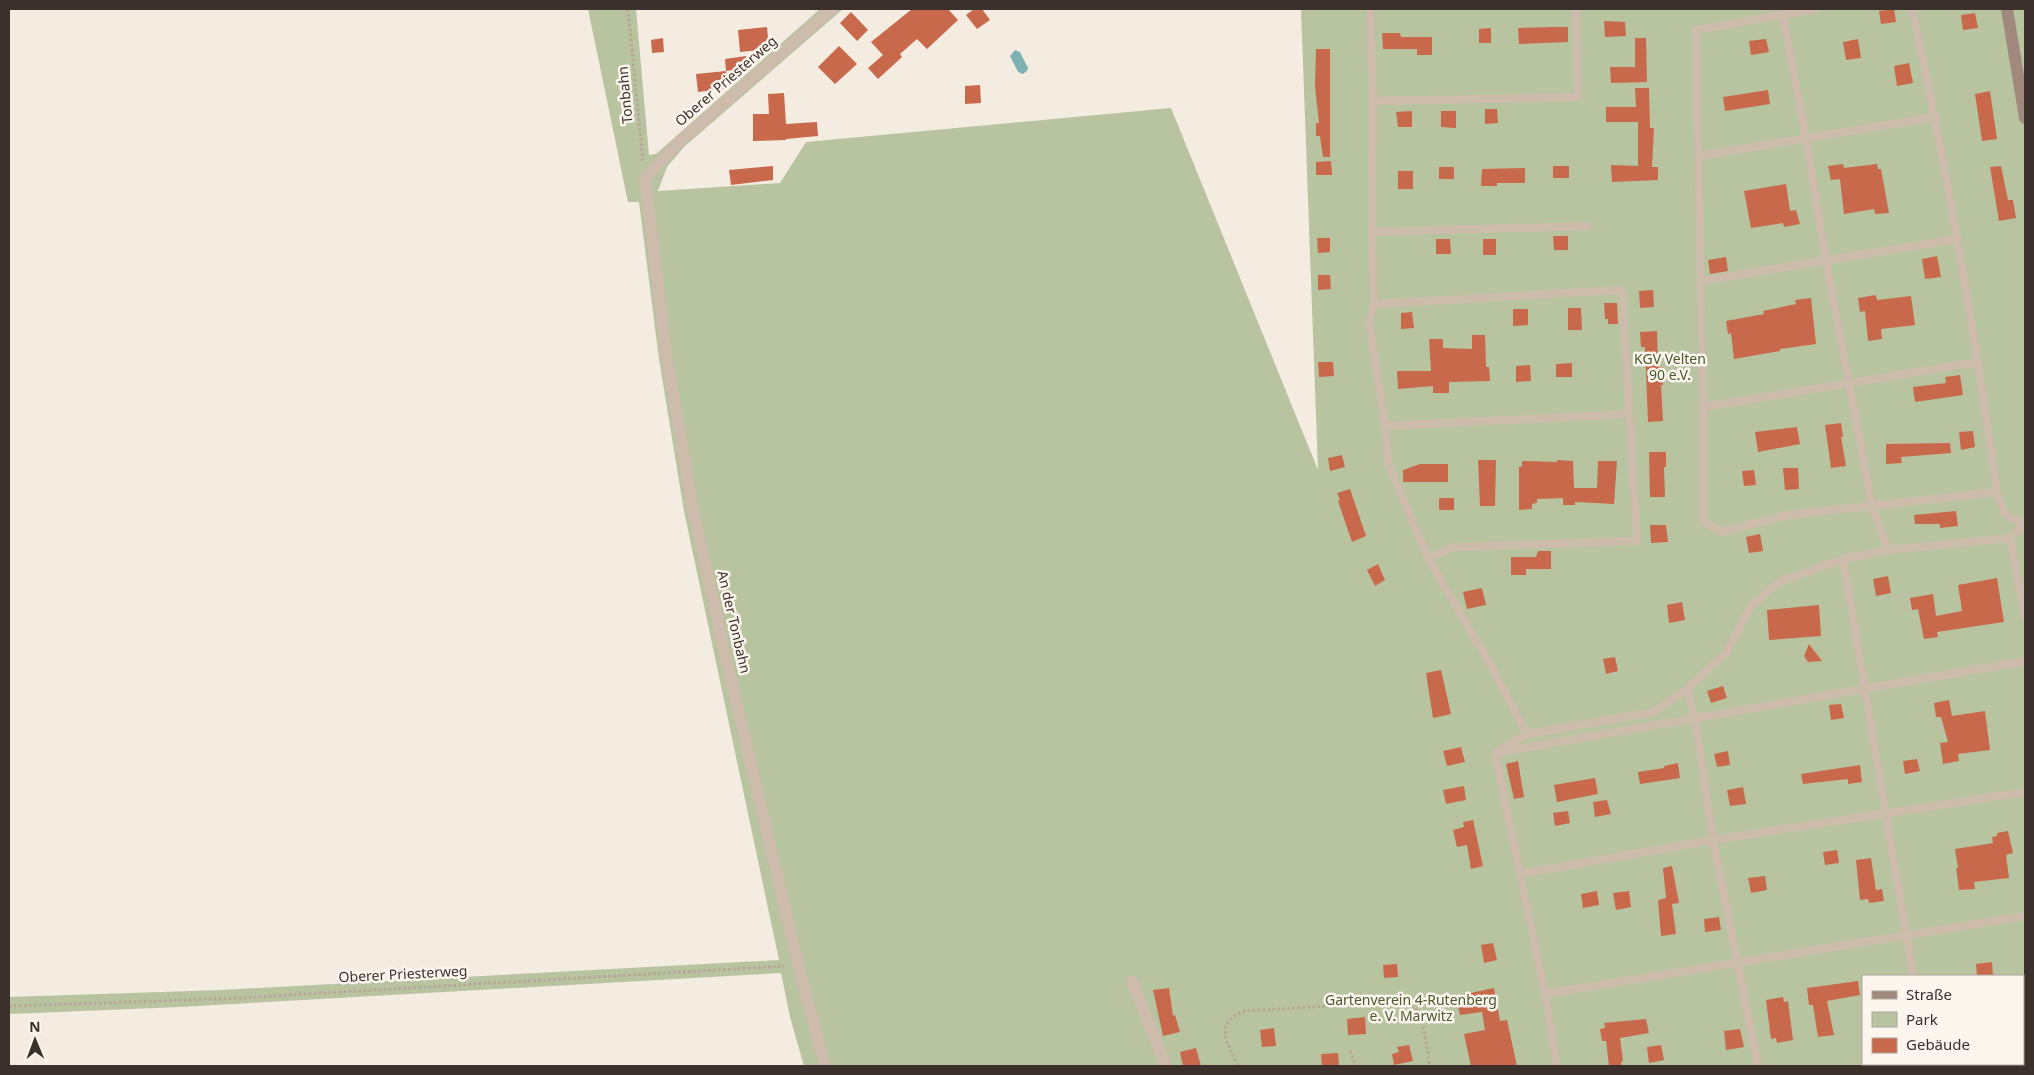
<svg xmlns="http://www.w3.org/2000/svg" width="2034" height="1075" font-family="'Noto Sans',sans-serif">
<rect width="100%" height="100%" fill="#f4ebe1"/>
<path fill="#b8c4a0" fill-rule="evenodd" d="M588,9h48l13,146 7,-1 164,-145h23l-159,138 -17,20 -9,24 122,-8 26,-41 365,-34 147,362 -17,-461h724v1057h-1221l-14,-49 -9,-44 -601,34 -171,7v-17l212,-7 558,-30 -95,-449 -25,-152 -20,-157h-11zM1863,976h160v88h-160z"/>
<path fill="#7fb0b2" d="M1015,50l5,2 8,16 -1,3 -4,3 -5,-2 -8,-16z"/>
<path fill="#c8694b" d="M912,9h36l10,11 -31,29 -10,-10 -17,15 2,3 -24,22 -10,-11 15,-13 -12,-13z
M974,9h8l8,11 -13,9 -11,-14z
M1894,9l2,13 -15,2 -2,-13z
M851,12l17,18 -11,11 -17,-18z
M1975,13l3,15 -15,2 -2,-15z
M1604,21l21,1 1,14 -21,1z
M767,27l2,22 -29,3 -2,-22z
M1552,27h16v15l-49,2 -1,-16z
M1491,28v15h-12v-14z
M1382,33h18l1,4h31v18h-15v-6h-34z
M663,38l1,14 -12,1 -1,-13z
M1635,38h11l1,44 -36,1 -1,-16h25z
M1766,39l3,13 -18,3 -2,-14z
M1858,39l3,19 -15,2 -3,-18z
M839,46l18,18 -22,20 -17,-17z
M1316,49h14v108h-7l-3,-21h-4v-13h3l-4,-36z
M746,56l1,12 -21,3 -1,-12z
M1909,63l4,20 -16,3 -3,-20z
M726,71l2,17 -30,4 -2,-18z
M980,85l1,18 -16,1v-18z
M1635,88h14l1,40h4l-2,39h6v13l-46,2 -1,-17 27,1v-44h-32v-15h30z
M1768,90l2,14 -45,7 -2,-14z
M1990,91l7,48 -15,2 -7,-47z
M784,93l2,31 31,-2 1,14 -32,3v1l-33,1v-27h16l-1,-20z
M1485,109h12l1,14 -13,1z
M1412,111v16h-14l-2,-15z
M1441,111h15v17l-15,-1z
M1331,161l1,14h-16v-13z
M1843,164l1,4 33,-4 1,5h3l8,44 -14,1 -1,-5 -30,5 -4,-35 -9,1 -3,-14z
M773,166v14l-42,5 -2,-15z
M1553,166h16v12h-16z
M2001,166l7,34h5l3,18 -17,3 -9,-54z
M1439,167h15v12h-15z
M1525,168v15h-28v3h-16l1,-17z
M1398,171h15v18h-15z
M1786,184l4,27 6,-1 4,14 -16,3 -1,-4 -32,5 -7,-37z
M1553,236h15v14h-14z
M1317,238h13v14l-12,1z
M1436,239h14l1,15h-15z
M1483,239h13v16h-13z
M1937,256l4,21 -16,2 -3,-20z
M1726,257l2,14 -18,3 -2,-14z
M1318,275h12l1,14 -13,1z
M1653,290l1,17 -14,1 -1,-17z
M1876,295l1,5 34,-4 4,29 -34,4 1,10 -14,2 -3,-30 -5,1 -2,-14z
M1811,298l5,46 -36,5v2l-46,8 -3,-26 -3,1 -2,-13 38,-7 -1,-3 33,-7 -1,-4z
M1604,303h13l1,21h-10v-5h-3z
M1568,308h13l1,22h-14z
M1513,309h15v16l-15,1z
M1412,312l2,16 -13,1v-16z
M1657,331l1,36h5v18h-2l2,36 -15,1 -3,-75h-4l-1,-15z
M1472,335h13l1,32h3l1,14 -41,1v11h-16v-7l-35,3 -1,-18h34l-2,-32h14v9l29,1z
M1318,362h15l1,14 -15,1z
M1572,363v14h-16v-13z
M1530,365l1,16 -15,1v-16z
M1960,375l3,20 -48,7 -2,-15 33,-4 -1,-6z
M1841,423l2,14h-2l5,29 -15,2 -6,-43z
M1797,427l3,17 -42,8 -3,-20z
M1973,431l2,16 -14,3 -2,-18z
M1950,443l1,10 -50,4 1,6 -16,1v-20z
M1649,452h17v15h-2l1,30h-15z
M1342,455l3,12 -15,4 -2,-13z
M1478,460h18l-1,46h-15z
M1557,460l16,1 1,27h23l1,-27h19l-3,43 -39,-2v3h-12v-7l-26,1v4l-5,1v5l-13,1v-43l3,-1v-5l35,1z
M1420,464h28v18h-45v-12z
M1783,468h15l1,21 -14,1z
M1754,470l2,15 -12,1 -2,-15z
M1350,489l16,47 -14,6 -14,-41 2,-1 -3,-7z
M1439,498h15v12h-15z
M1956,511l2,15 -18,2v-4h-25l-1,-9z
M1650,525h16l2,17 -17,1z
M1760,534l3,17 -14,2 -3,-16z
M1538,551h13v18h-25v6h-15v-18h25z
M1378,564l7,16 -10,6 -8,-16z
M1888,576l3,17 -15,3 -3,-17z
M1997,578l7,44 -67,10 1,5 -14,2 -6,-30 -6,1 -2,-12 23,-4 3,22 26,-5 -4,-26z
M1482,588l4,17 -19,4 -4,-17z
M1682,602l3,18 -16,3 -2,-18z
M1819,605l2,31 -52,4 -2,-30z
M1809,644l13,17 -14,1 -4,-6z
M1615,657l3,14 -12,3 -3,-15z
M1441,670l10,44 -18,4 -7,-45z
M1723,686l4,12 -16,5 -4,-12z
M1949,700l3,16 33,-5 5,39 -32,4 1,7 -16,3 -3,-21 8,-1 -7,-25h-5l-2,-14z
M1841,704l3,14 -13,2 -2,-15z
M1461,747l4,15 -18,4 -4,-15z
M1728,751l2,14 -13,2 -3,-13z
M1917,759l3,12 -15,3 -2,-13z
M1518,761l6,36 -10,2 -8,-35z
M1678,763l2,15 -40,6 -2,-12 26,-4v-2z
M1860,765l2,17 -14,2v-5l-45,5 -2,-10z
M1595,778l3,16 -41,8 -3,-17z
M1464,786l2,14 -20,4 -3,-14z
M1743,787l3,17 -16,2 -3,-16z
M1607,800l4,14 -16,3 -2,-15z
M1568,811l2,12 -15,3 -2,-13z
M1473,820l10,46 -12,3 -4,-24 -10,2 -4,-17 11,-3 -1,-5z
M2008,831l5,22 -7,2 3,23 -35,4 1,7 -16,1 -3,-22h2l-3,-19 38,-6 -1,-6 5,-1v-3z
M1837,850l2,13 -14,2 -2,-13z
M1871,858l5,32 6,-1 2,12 -15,2 -1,-4 -8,1 -4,-40z
M1672,866l7,37 -7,1 4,30 -15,2 -3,-36 8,-2 -3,-30z
M1765,876l2,14 -16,3 -3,-15z
M1597,891l2,14 -16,3 -2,-14z
M1629,891l2,16 -15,3 -3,-17z
M1719,917l2,13 -16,2 -1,-13z
M1493,943l4,17 -13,3 -3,-18z
M1992,962l1,14h-16l-1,-12z
M1397,964l1,13 -14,1 -1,-13z
M1858,981l2,14 -33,6 7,34 -16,2 -5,-32h-4l-2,-17z
M1169,988l4,28 2,-1 5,17 -17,4 -10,-46z
M1494,988l6,33 7,-1 10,46h-46l-7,-32 21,-4 -3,-18 -22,3 -4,-19z
M1783,997l1,5 4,-1 5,39 -16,3 -1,-5 -5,1 -5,-39z
M1365,1017l1,17 -18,1 -1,-16z
M1646,1019l3,14 -29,5 3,23 -2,1 1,4h-13l-3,-25h-4l-2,-12 5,-1 -1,-5z
M1274,1028l2,18 -14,1 -2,-17z
M1740,1029l4,18 -18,3 -2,-19z
M1409,1045l4,16 -19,4 -2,-11 7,-2 -2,-5z
M1661,1045l3,15 -15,3 -2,-16z
M1196,1048l5,18h-18l-3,-14z
M1338,1053l1,13h-17l-1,-12z"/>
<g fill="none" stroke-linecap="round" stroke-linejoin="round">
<path stroke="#b9a596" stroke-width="3" stroke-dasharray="2.5 2.5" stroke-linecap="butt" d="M628,9l15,153
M9,1006l213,-7 562,-33
M1350,1051l6,15
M1238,1066c-11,-24 -25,-43 7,-55l148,-9c7,0 14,-1 19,3 12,8 15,47 18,61"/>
<path stroke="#cdbbac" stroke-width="8" d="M1370,9l3,92 -1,131 2,72 -5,18 16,104 3,37 40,95 65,111 34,65 127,-22 33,-23 38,-35 26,-48 28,-24 64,-23 45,-9 122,-12
M1816,9l-120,21 7,377v114l18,11 67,-17 209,-23
M1912,9c35,160 62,321 85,483l8,22 19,10 -14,14 15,80
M1783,16l23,123 20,122 46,245 16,44
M1373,101l205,-4 -2,-88
M1699,156l237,-39
M1372,232l216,-6
M1701,281l257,-42
M1374,304l248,-14 15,251 -183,6 -26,11
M1703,407l276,-45
M1385,426l244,-12
M1843,559l70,417
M1687,689l8,30 18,121 45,226
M1527,734l-32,19 50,241 12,72
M1495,753l530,-92
M1520,874l193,-34 312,-48
M1545,994l480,-78
M1929,1064v2
M1862,1066l15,-2
M2014,1066l5,-2"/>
<path stroke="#cdbbac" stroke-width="12" d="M1132,981l34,85
M825,1066l-27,-102 -74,-314 -31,-141 -26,-150 -22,-180 34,-37 153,-133"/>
<path stroke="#a18a7d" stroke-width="12" d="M2007,9l18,109"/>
</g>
<g text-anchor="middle" stroke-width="5" stroke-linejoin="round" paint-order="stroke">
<g font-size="14" fill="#3b302b" stroke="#fbf5ee">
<text transform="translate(726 81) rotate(-41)" y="5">Oberer Priesterweg</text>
<text transform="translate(625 95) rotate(-95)" y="5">Tonbahn</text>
<text transform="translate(734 622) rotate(77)" y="5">An der Tonbahn</text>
<text transform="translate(403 974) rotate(-3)" y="5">Oberer Priesterweg</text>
</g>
<g font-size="14" fill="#4a5a2e" stroke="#fbf5ee">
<text x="1670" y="364">KGV Velten<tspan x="1670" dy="16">90 e.V.</tspan></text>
<text x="1411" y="1005">Gartenverein 4-Rutenberg<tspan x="1411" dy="16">e. V. Marwitz</tspan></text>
</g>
</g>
<rect width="2034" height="1075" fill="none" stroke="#3b302b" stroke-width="20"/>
<rect x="1862" y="975" width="162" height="90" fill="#fbf5ee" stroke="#aea6a0"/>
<rect x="1872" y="991" width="25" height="8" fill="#a18a7d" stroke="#aea6a0"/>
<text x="1906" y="1000" font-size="15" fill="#3b302b">Straße</text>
<rect x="1872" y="1012" width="25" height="15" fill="#b8c4a0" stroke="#aea6a0"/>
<text x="1906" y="1025" font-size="15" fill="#3b302b">Park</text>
<rect x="1872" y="1038" width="25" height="15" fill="#c8694b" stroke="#aea6a0"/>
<text x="1906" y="1050" font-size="15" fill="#3b302b">Gebäude</text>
<g transform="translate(35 1040) rotate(359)" stroke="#fbf5ee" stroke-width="4" paint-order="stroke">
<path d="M0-4L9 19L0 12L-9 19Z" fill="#3b302b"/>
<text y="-8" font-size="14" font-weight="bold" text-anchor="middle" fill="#3b302b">N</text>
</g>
</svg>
